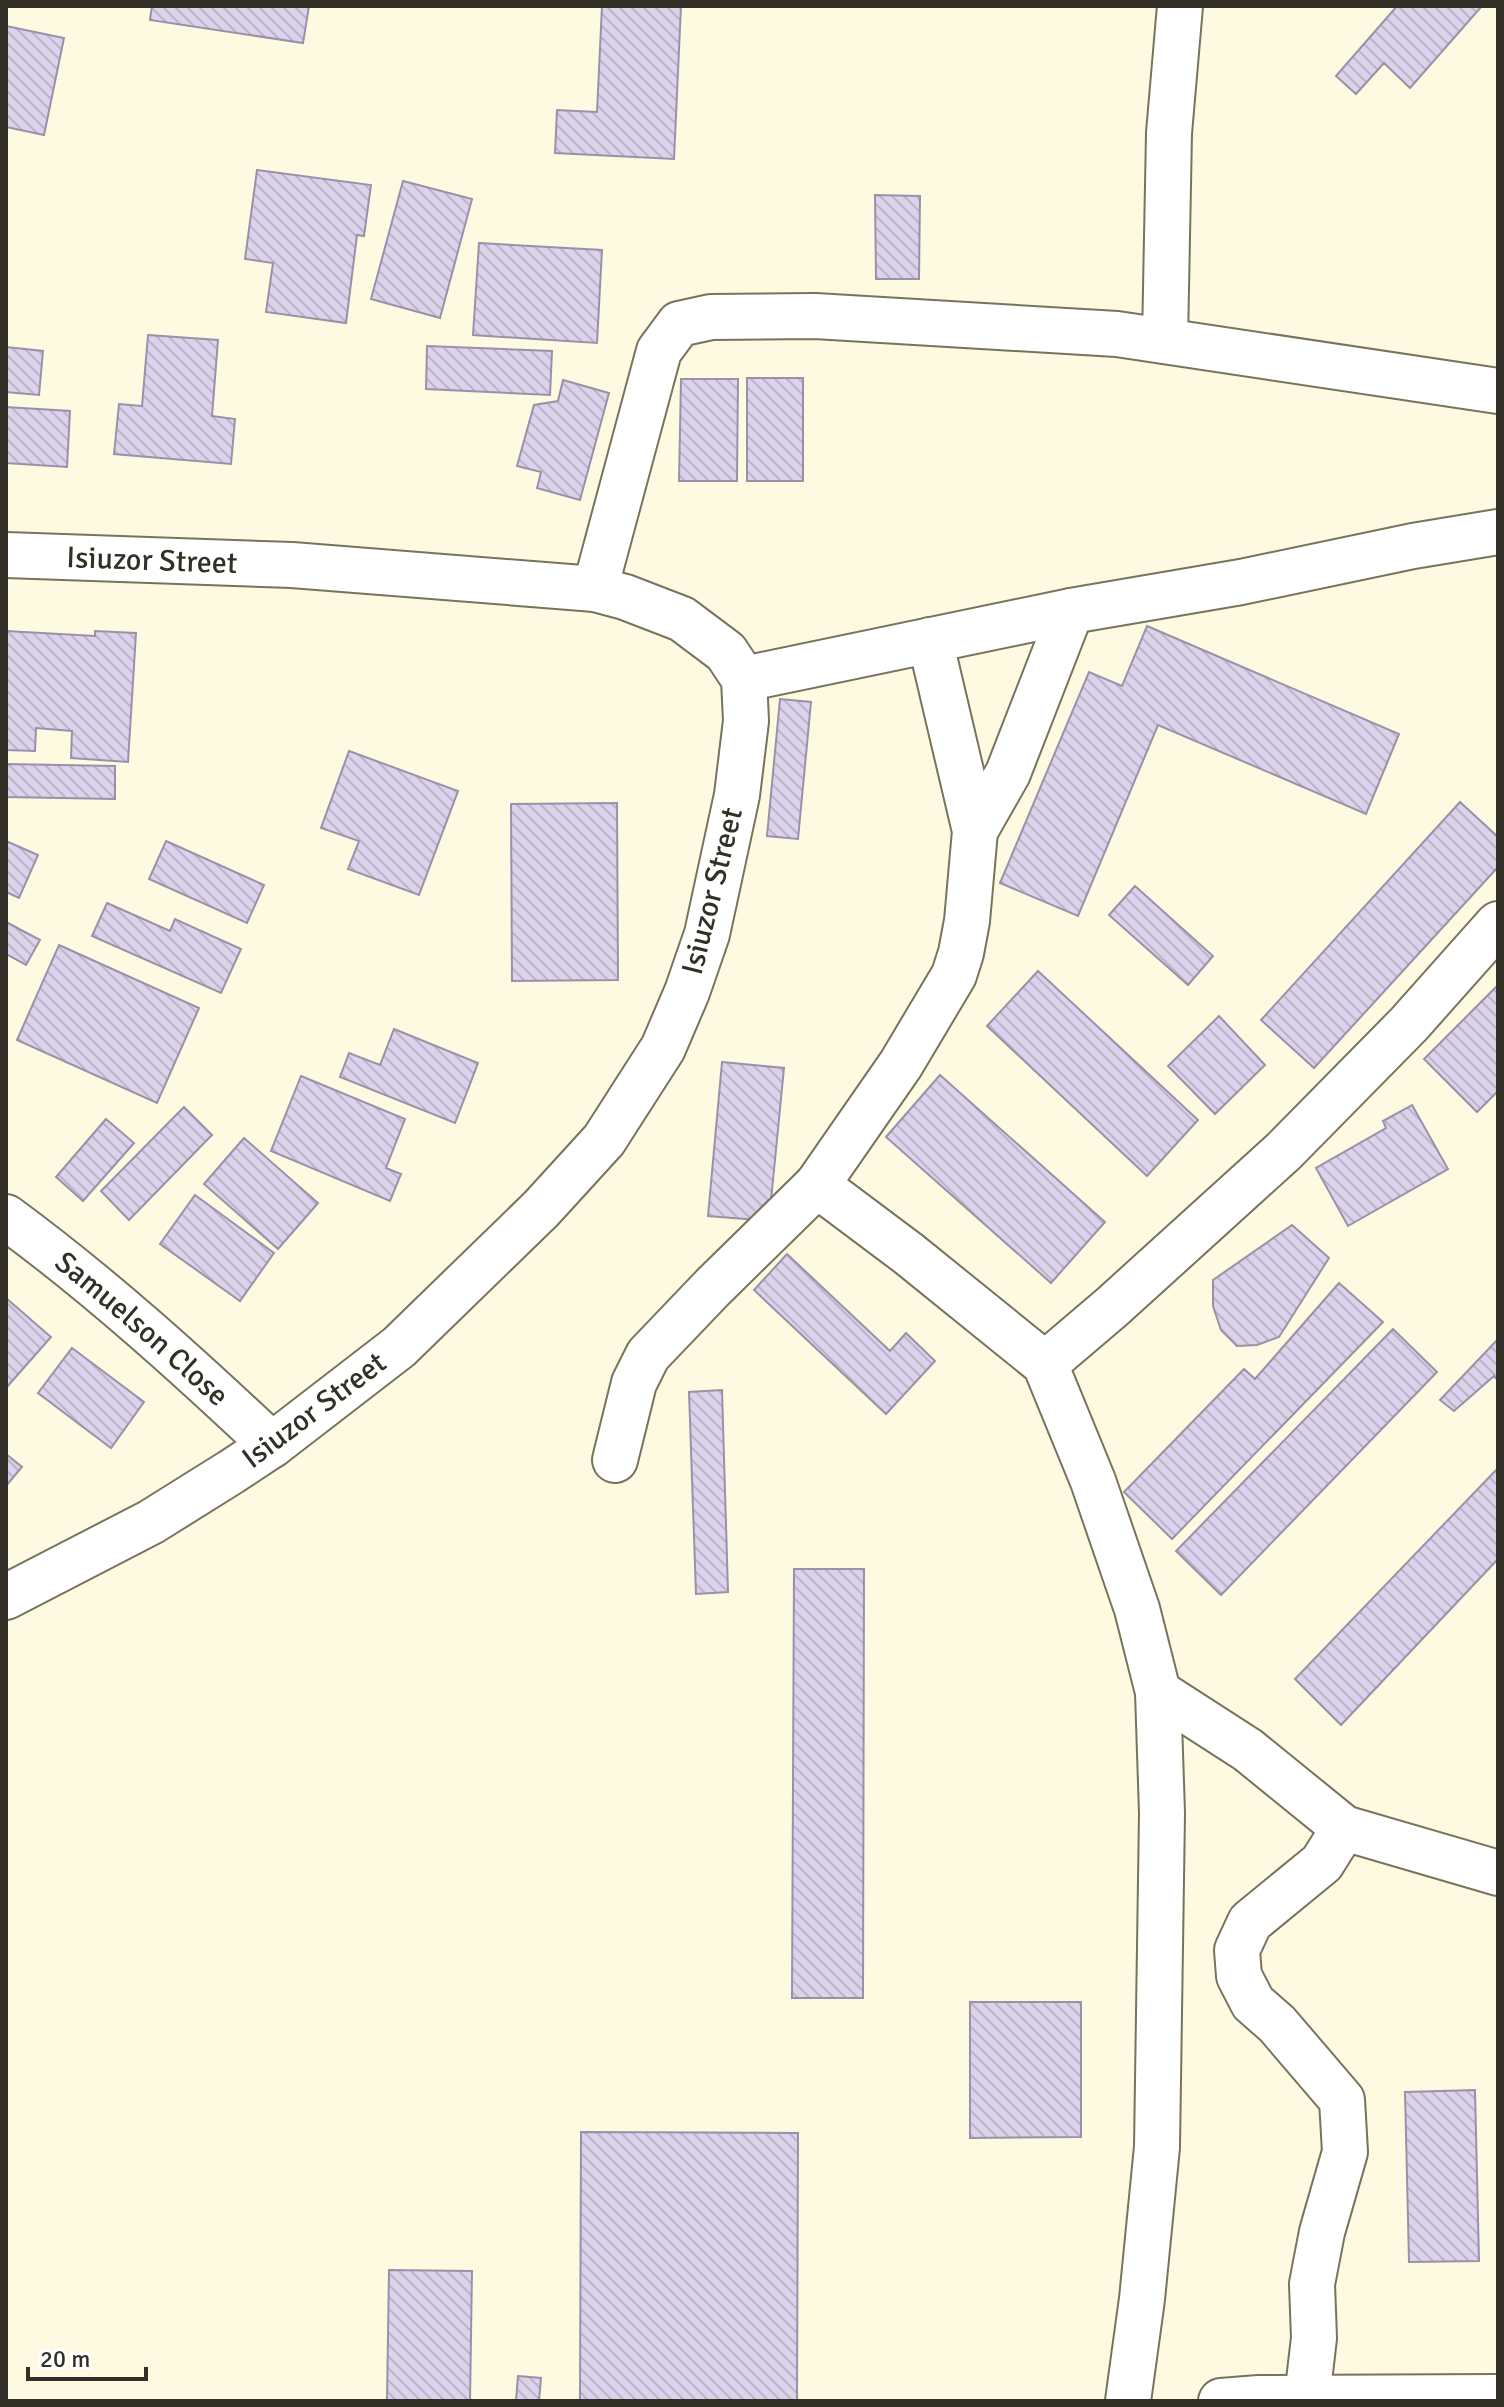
<svg xmlns="http://www.w3.org/2000/svg" width="1504" height="2407" font-family="Signika,sans-serif">
<defs>
<pattern id="building-back-hatch" width="6" height="6" patternUnits="userSpaceOnUse" patternTransform="scale(2)"><rect width="6" height="6" fill="#dad3eb"/><path d="M-1 5l2 2M0 0l6 6M5-1l2 2" fill="none" stroke="#bcb5c9"/></pattern>
</defs>
<rect width="100%" height="100%" fill="#fefae1"/>
<path fill="url(#building-back-hatch)" stroke="#9892a8" stroke-width="2" d="M152,6h157l-6,37 -153,-23z
M602,6h79l-7,153 -119,-6 2,-43 40,2z
M1397,6h85l-72,82 -26,-25 -28,31 -20,-18z
M6,26l58,12 -20,97 -38,-8z
M257,170l114,15 -7,51 -7,-1 -11,88 -80,-11 7,-49 -28,-4z
M403,181l69,18 -32,119 -69,-19z
M875,195l45,1 -1,83h-43z
M479,243l123,7 -5,93 -124,-8z
M148,335l70,5 -6,76 23,3 -4,45 -117,-10 5,-50 23,2z
M427,346l125,5 -2,44 -124,-6z
M6,347l37,4 -4,44 -33,-3z
M747,378h56v103h-56z
M681,379h57l-1,102h-58z
M563,380l46,13 -29,107 -43,-12 4,-16 -24,-6 17,-61 24,-4z
M6,407l64,4 -3,56 -61,-4z
M1147,626l252,108 -33,80 -208,-89 -80,191 -78,-33 89,-211 33,14z
M6,631l89,5v-5l41,2 -8,129 -57,-4 1,-27 -36,-3 -1,23 -29,-1z
M780,699l31,3 -13,137 -31,-3z
M349,751l109,40 -39,104 -71,-26 11,-28 -38,-13z
M6,764l109,2v33l-109,-2z
M1460,802l38,35v30l-184,201 -53,-48z
M617,803l1,177 -106,1 -1,-177z
M6,841l32,14 -19,43 -13,-6z
M166,841l98,44 -17,38 -98,-44z
M1135,886l78,70 -25,29 -79,-70z
M107,903l63,28 5,-12 66,30 -20,44 -129,-57z
M6,922l34,18 -14,25 -20,-11z
M59,945l140,63 -42,95 -140,-63z
M1038,971l160,149 -51,56 -160,-150z
M1498,985v106l-21,21 -53,-53z
M1219,1016l46,49 -50,49 -47,-48z
M394,1029l84,34 -23,60 -115,-46 9,-24 31,12z
M722,1062l62,6 -15,153 -61,-5z
M940,1075l165,147 -54,61 -165,-146z
M301,1076l104,43 -19,49 15,6 -11,27 -119,-50z
M1412,1105l36,64 -100,57 -32,-58 70,-40 -3,-7z
M184,1107l28,28 -83,85 -28,-29z
M106,1119l28,24 -51,58 -27,-24z
M244,1138l74,65 -40,46 -74,-65z
M195,1195l79,58 -34,48 -80,-57z
M1292,1225l37,33 -50,79 -22,8 -20,1 -16,-16 -8,-24v-26z
M787,1254l103,97 16,-18 29,28 -49,53 -132,-124z
M1339,1283l44,39 -211,217 -48,-47 120,-123 11,10z
M6,1298l45,39 -45,51z
M1393,1329l44,43 -216,223 -45,-44z
M1498,1339v42l-4,-5 -40,35 -14,-11z
M72,1348l72,54 -33,46 -73,-55z
M722,1390l6,202 -32,2 -7,-202z
M6,1454l16,13 -16,19z
M1498,1468v91l-157,166 -46,-46z
M794,1569h70l-1,429h-71z
M970,2002h111v135l-111,1z
M1475,2090l4,171 -70,1 -4,-170z
M581,2132l217,1 -1,268h-217z
M389,2270l83,1 -2,130h-83z
M518,2376l23,2 -2,23h-23z"/>
<g fill="none" stroke-linecap="round" stroke-linejoin="round">
<g stroke="#77735d" stroke-width="48">
<g id="minor">
<path d="M1165,341l4,-208 11,-127"/>
<path id="s1" d="M6,555l286,10 303,24 30,8 57,22 44,33 18,27 2,42 -9,74 -30,139 -20,58 -24,56 -59,92 -63,69 -142,138 -127,98 -41,27 -80,50 -145,75"/>
<path d="M595,589l64,-238 20,-27 32,-7 104,-1 302,18 381,57"/>
<path d="M744,679l327,-68 170,-29 172,-36 85,-14"/>
<path d="M975,831l33,-58 63,-162"/>
<path d="M817,1185l92,69 136,110 48,117 44,128 21,83 4,121 -5,334 -15,152 -14,102"/>
<path id="s2" d="M6,1217c94,69 181,148 266,228"/>
<path d="M1045,1364l67,-57 172,-156 125,-127 89,-100"/>
<path d="M615,1460l19,-77 14,-28 65,-68 104,-102 84,-121 53,-89 7,-22 6,-32 8,-90 -45,-191"/>
<path d="M1158,1692l90,58 96,78 154,45"/>
<path d="M1307,2398l7,-60 -2,-54 10,-52 23,-80 -3,-52 -65,-76 -24,-21 -14,-27 -2,-26 13,-28 72,-59 22,-35"/>
<path d="M1221,2401l38,-3 239,-1"/>
</g>
</g>
<use href="#minor" stroke="#fff" stroke-width="44"/>
</g>
<g text-anchor="middle" stroke-width="8" stroke-linejoin="round" paint-order="stroke">
<g font-size="30" fill="#323026" stroke="#fff">
<text dy="10" stroke="none"><textPath href="#s1" startOffset="146">Isiuzor Street</textPath></text>
<text transform="translate(712 891) rotate(-76)" y="10">Isiuzor Street</text>
<text dy="10" stroke="none"><textPath href="#s2" startOffset="176">Samuelson Close</textPath></text>
<text transform="translate(314 1410) rotate(-37)" y="10">Isiuzor Street</text>
</g>
</g>
<rect width="1504" height="2407" fill="none" stroke="#323026" stroke-width="16"/>
<path d="M28 2367v12h118v-12" fill="none" stroke="#323026" stroke-width="4"/>
<text x="40" y="2367" font-size="24" fill="#323026" stroke="#ffffff" stroke-width="6" paint-order="stroke">20 m</text>
</svg>
